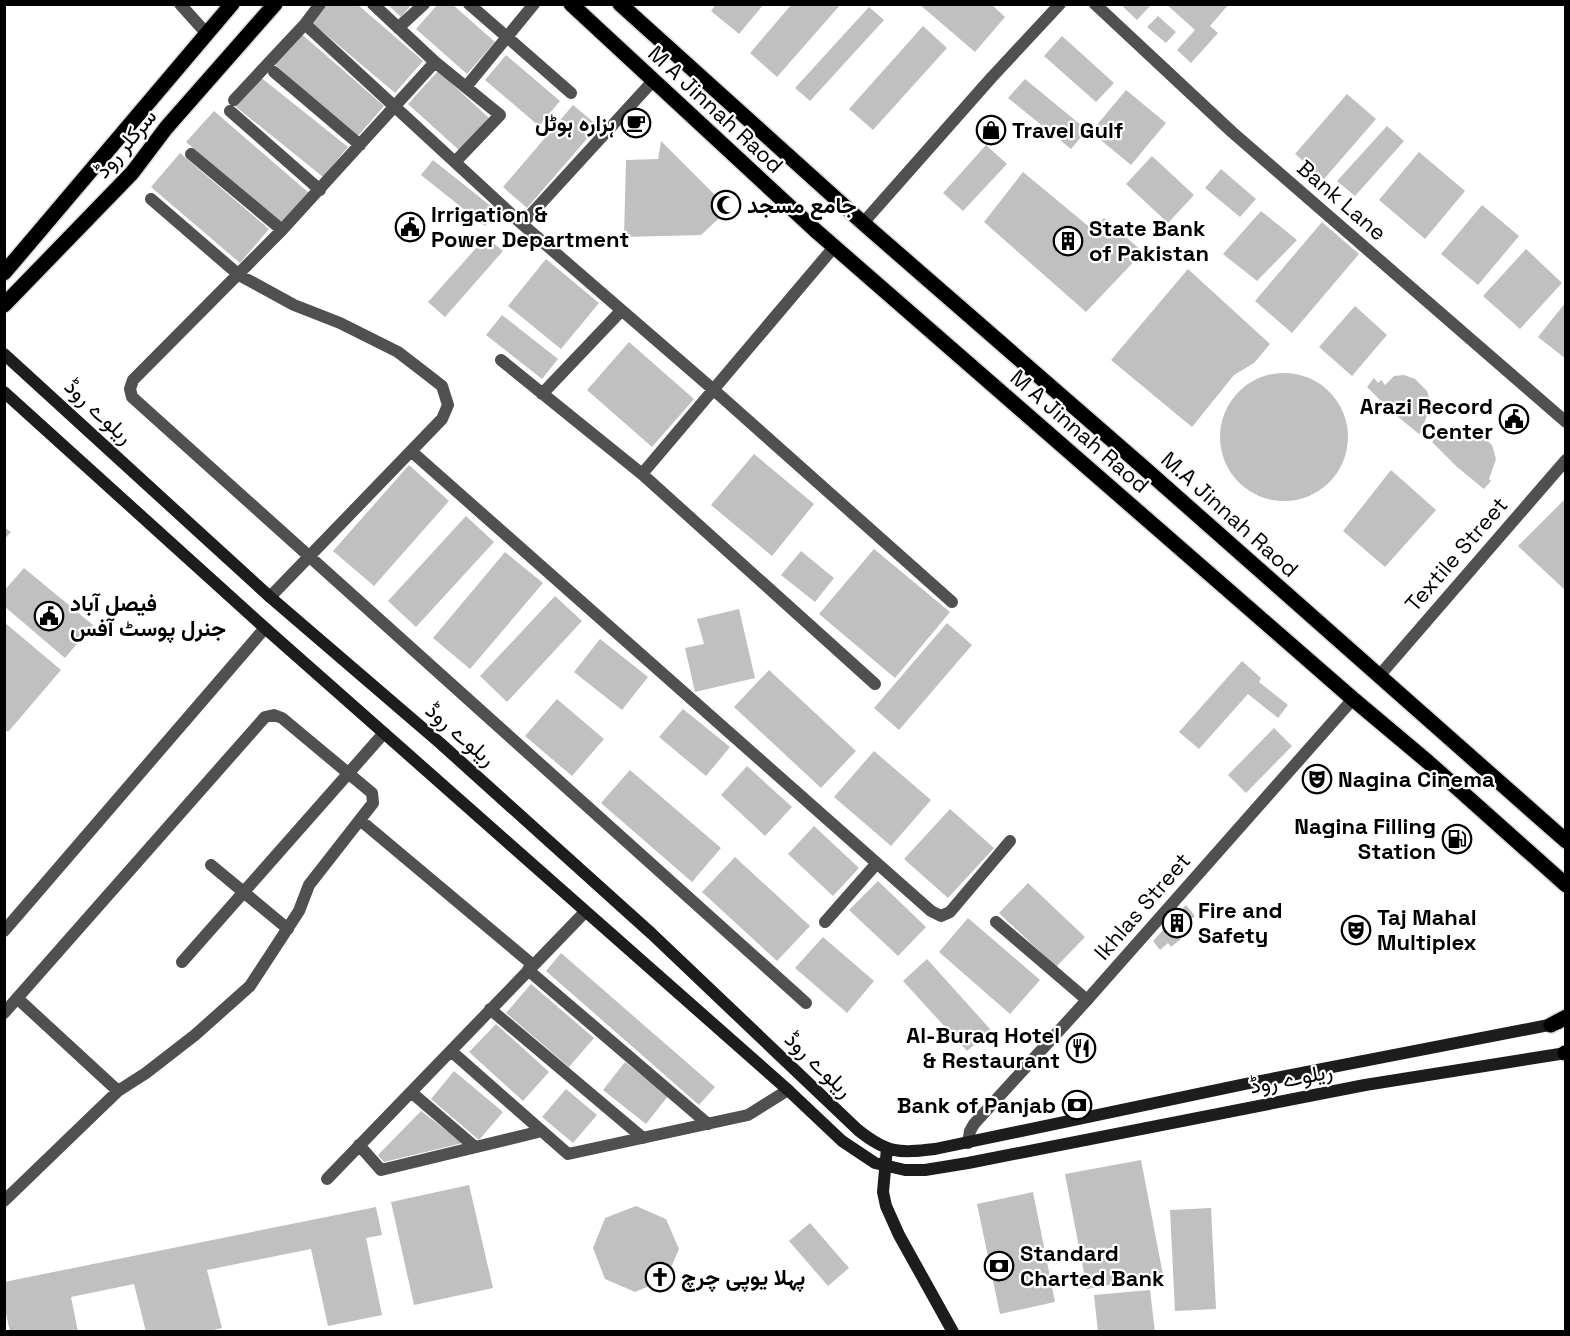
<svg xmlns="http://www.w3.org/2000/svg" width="1570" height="1336" font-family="'Space Grotesk',Vazirmatn,sans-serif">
<rect width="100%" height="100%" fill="#fff"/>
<path fill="#c0c0c0" d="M324,4h33l66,57 -28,32 -85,-72z
M387,4h25l-11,13z
M438,4h14l43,38 -28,32 -51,-45z
M716,4h48l-25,30 -28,-23z
M792,4h49l-64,73 -27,-24z
M919,4h72l14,13 -30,35z
M1120,4h29l1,2 -13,14z
M1166,4h63l-19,22 8,7 -27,30 -14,-13 18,-20z
M869,7l15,13 -74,81 -15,-13z
M1158,16l18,16 -10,11 -19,-16z
M923,26l24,22 -74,82 -24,-21z
M297,30l87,76 -27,31 -87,-77z
M1062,36l52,47 -18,19 -52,-46z
M506,55l54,46 -21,25 -54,-46z
M438,71l52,48 -30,32 -52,-47z
M254,72l94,75 -25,30 -93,-75z
M1025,79l62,51 -16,19 -63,-51z
M1126,90l40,33 -35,42 -40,-33z
M1347,94l29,25 -52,60 -29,-25z
M573,105l25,21 -71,82 -24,-21z
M214,111l95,82 -28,32 -95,-83z
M1387,126l17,15 -49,55 -18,-15z
M661,141l68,68 -28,26 -77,2 2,-77 32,-1z
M986,145l21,19 -44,47 -20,-18z
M1419,152l46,39 -40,48 -46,-39z
M180,153l89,76 -29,34 -89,-76z
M1152,156l42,39 -26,28 -42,-39z
M433,160l64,51 -12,15 -64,-51z
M1221,169l35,30 -16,18 -35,-29z
M1023,172l70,58 11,-12 39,34 -57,60 -102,-90z
M1482,205l37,31 -41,49 -37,-31z
M1261,211l36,29 -40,41 -34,-27z
M1322,222l37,32 -67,79 -37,-32z
M486,237l17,14 -58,66 -17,-15z
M1526,249l36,34 -42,46 -37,-33z
M546,259l53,44 -38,46 -53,-43z
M1188,269l82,75 -16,19 -20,12 -42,52 -81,-67z
M1566,302v57l-28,-22z
M1355,306l32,29 -35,41 -33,-29z
M502,315l56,44 -16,20 -56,-44z
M629,342l65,57 -42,48 -65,-57z
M1220 437a64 64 0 1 1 128 0a64 64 0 1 1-128 0Z
M1404,375l11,4 12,12 4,13 -7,20 2,3 -7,7 -27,-22 -25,-25 7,-9 4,5 3,-3 4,5 9,-9z
M1468,430l12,4 12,11 4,14 -7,20 2,2 -7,8 -27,-22 -25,-25 7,-9 4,5 3,-3 4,5 9,-9z
M754,454l60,50 -42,52 -61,-51z
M409,465l40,36 -75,85 -41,-35z
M1391,470l45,40 -51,57 -42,-36z
M1566,498v93l-48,-45z
M466,516l28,26 -78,85 -28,-26z
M4,527l7,5 -7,8z
M874,549l76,63 -55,66 -76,-64z
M801,551l33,27 -19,24 -34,-27z
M505,552l38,31 -73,86 -37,-31z
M24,568l69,57 -28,33 -61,-52v-15z
M555,596l27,25 -75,81 -27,-26z
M739,609l16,69 -60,14 -10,-44 19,-4 -7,-25z
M4,622l57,48 -53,62 -4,-3z
M947,623l25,22 -73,85 -25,-22z
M600,639l48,38 -26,33 -48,-38z
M1242,661l19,17 -2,4 29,23 -10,13 -30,-24 -49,55 -20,-17z
M769,670l87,81 -35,37 -87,-81z
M557,699l47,40 -32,37 -47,-40z
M683,709l47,38 -24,29 -47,-39z
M1274,728l18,18 -46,47 -18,-18z
M874,751l57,49 -40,46 -57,-49z
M747,766l45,41 -27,29 -44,-41z
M630,770l91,78 -29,34 -91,-79z
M950,809l44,39 -46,50 -44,-39z
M814,826l45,42 -26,28 -45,-42z
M735,857l75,69 -33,35 -75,-69z
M878,881l48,46 -28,29 -49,-46z
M1028,883l57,54 -29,30 -57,-54z
M1186,905l9,11 -19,15 5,8 -10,8 -3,-4 -8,7 -7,-9z
M968,918l72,62 -30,34 -71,-62z
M823,937l51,44 -27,32 -52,-45z
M561,953l154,134 -16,18 -153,-134z
M927,959l64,71 -24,21 -64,-70z
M531,984l63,54 -25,29 -63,-54z
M496,1024l53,48 -26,29 -54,-49z
M625,1062l43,34 -22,28 -43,-34z
M454,1071l49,41 -24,28 -48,-41z
M566,1089l31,26 -24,28 -31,-26z
M421,1111l42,32 -79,19 -6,-7z
M1141,1160l22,115 -76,14 -22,-115z
M469,1185l24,103 -79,17 -23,-103z
M1033,1192l22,110 -55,12 -23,-110z
M636,1206l30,13 13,30 -13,30 -31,13 -30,-13 -12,-31 12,-30z
M376,1207l6,28 -16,3 16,77 -54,11 -17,-77 -104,21 15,58 -16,4h-60l-12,-48 -63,13 7,35h-68l-6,-28v-22z
M1211,1208l5,101 -41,2 -5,-101z
M810,1223l39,45 -21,18 -39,-45z
M1150,1290l5,42h-57l-4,-37z"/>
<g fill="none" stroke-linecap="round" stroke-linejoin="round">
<g stroke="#dbdbdb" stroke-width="18">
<path id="primary" d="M571,4l244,226 538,469 75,63 138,123
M620,4l243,219 280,244 423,374
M4,273l228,-269
M4,305l128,-132 34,-45 109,-124
M1551,1025l15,-8
M1565,1053h1"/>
</g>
<path stroke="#505050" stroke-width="12" d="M180,4l27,30
M373,4l62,58 -153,168 -149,150 -3,9 2,8 674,606
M469,4l38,33 27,-33
M305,24l217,200 193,167 237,211
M398,28l26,-24
M435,62l65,53 -45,47
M274,72l86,73
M466,87l41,-50 64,56
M234,100l71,-76 15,-20
M230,111l90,79
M191,154l91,76
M151,199l88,76 55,30 46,18 58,29 26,20 18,14 6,19 -6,14 -172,178
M522,224l130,-142
M501,360l141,114 233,210
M542,394l79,-83
M411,451l520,460 10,5 9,-4 60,-71
M642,474l192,-227
M360,820l173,145
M211,865l77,64
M825,922l52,-59
M996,922l91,78
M4,931l261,-303
M182,962l202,-229
M528,970l180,154
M17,998l101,93
M490,1009l153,129
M4,1013l261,-296 9,-2 8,3 90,75 1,10 -64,82 -10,26 -49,75 -55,49 -49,38 -28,18 -114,110
M451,1051l117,103 180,-39 40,-25
M411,1092l64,55
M359,1145l22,25 161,-39
M327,1179l258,-267"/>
<path stroke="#505050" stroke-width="12" d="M1095,4l137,128 334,290
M863,223l129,-146 68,-73
M1379,676l187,-216
M968,1143l2,-12 4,-7 113,-124 266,-301"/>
<path stroke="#1d1d1d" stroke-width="12" d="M4,354l266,243 170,146 212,191 206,196c30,24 41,23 77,19l310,-65 314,-61
M4,392l261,236 523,462 54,51 33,22 30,7h20l43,-7 397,-78 201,-32
M887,1148l-4,44 3,14 13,29 54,97"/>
<use href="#primary" stroke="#000" stroke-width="15"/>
</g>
<defs>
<g id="cafe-ring" transform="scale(1.5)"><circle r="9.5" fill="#fff" stroke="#000" stroke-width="1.5"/><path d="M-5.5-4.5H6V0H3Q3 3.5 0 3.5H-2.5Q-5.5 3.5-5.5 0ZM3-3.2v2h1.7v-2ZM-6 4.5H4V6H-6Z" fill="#000"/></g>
<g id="shop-ring" transform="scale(1.5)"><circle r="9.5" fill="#fff" stroke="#000" stroke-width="1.5"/><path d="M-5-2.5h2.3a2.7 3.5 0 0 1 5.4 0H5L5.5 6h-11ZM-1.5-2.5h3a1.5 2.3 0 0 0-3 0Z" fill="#000"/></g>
<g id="mosque-ring" transform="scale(1.5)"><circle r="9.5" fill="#fff" stroke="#000" stroke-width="1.5"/><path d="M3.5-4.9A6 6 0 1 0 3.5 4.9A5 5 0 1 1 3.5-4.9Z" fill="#000"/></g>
<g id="civic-ring" transform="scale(1.5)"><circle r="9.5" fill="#fff" stroke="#000" stroke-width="1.5"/><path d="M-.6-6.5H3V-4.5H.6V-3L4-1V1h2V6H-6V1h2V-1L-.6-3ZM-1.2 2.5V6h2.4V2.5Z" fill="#000"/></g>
<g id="building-ring" transform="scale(1.5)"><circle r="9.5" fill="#fff" stroke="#000" stroke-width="1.5"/><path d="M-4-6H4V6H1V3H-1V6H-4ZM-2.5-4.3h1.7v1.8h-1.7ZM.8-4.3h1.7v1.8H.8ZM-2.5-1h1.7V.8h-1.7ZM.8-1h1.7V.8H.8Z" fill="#000"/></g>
<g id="theatre-ring" transform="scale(1.5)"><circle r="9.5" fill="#fff" stroke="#000" stroke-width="1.5"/><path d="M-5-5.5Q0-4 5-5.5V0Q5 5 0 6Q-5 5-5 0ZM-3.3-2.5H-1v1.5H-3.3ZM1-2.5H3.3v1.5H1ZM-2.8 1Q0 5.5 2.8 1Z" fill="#000"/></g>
<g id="fuel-ring" transform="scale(1.5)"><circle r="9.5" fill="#fff" stroke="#000" stroke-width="1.5"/><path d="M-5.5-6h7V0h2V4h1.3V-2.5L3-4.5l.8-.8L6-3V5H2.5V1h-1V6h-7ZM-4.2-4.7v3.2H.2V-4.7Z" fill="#000"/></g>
<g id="restaurant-ring" transform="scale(1.5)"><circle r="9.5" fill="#fff" stroke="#000" stroke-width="1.5"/><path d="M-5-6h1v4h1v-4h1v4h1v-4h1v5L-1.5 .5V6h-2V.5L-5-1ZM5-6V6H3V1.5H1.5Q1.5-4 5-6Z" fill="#000"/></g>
<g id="bank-ring" transform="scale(1.5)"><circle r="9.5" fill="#fff" stroke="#000" stroke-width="1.5"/><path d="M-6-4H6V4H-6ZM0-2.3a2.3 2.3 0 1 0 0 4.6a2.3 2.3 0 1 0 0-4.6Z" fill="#000"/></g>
<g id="church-ring" transform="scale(1.5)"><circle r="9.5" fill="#fff" stroke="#000" stroke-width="1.5"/><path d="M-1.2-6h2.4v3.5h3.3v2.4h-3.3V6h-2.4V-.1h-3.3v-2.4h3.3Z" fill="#000"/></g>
</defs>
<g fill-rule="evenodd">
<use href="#cafe-ring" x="636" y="123"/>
<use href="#shop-ring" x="991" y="130"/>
<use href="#mosque-ring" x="726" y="205"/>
<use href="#civic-ring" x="410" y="227"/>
<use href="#building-ring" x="1068" y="241"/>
<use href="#civic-ring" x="1514" y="419"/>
<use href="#civic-ring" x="49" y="616"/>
<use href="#theatre-ring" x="1317" y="779"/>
<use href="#fuel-ring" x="1457" y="839"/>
<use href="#building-ring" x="1177" y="923"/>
<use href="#theatre-ring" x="1356" y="930"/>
<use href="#restaurant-ring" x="1081" y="1048"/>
<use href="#bank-ring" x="1077" y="1105"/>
<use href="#bank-ring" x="999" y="1266"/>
<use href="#church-ring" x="660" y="1277"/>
</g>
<g text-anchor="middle" stroke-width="4.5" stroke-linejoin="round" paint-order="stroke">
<g font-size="22" fill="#000" stroke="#fff">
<text transform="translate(716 109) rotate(43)" y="8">M A Jinnah Raod</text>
<text transform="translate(125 143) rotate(-50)" y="8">سرکلر روڈ</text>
<text transform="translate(1342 200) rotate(41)" y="8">Bank Lane</text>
<text transform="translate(99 411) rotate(43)" y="8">ریلوے روڈ</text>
<text transform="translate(1080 431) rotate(41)" y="8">M A Jinnah Raod</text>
<text transform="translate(1230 514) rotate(42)" y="8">M.A Jinnah Raod</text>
<text transform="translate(1456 554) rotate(-49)" y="8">Textile Street</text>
<text transform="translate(461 734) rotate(41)" y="8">ریلوے روڈ</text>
<text transform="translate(1142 906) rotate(-49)" y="8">Ikhlas Street</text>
<text transform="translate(819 1064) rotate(44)" y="8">ریلوے روڈ</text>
<text transform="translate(1291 1078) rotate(-11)" y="8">ریلوے روڈ</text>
</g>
<g font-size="22" font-weight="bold" fill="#000" stroke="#fff" text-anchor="start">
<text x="615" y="131" text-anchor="end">ہزارہ ہوٹل</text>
<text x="1012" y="138">Travel Gulf</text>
<text x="747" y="213">جامع مسجد</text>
<text x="431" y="222">Irrigation &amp;<tspan x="431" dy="25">Power Department</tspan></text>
<text x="1089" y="236">State Bank<tspan x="1089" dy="25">of Pakistan</tspan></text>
<text x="1493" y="414" text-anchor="end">Arazi Record<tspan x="1493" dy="25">Center</tspan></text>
<text x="70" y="611">فیصل آباد<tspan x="70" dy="25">جنرل پوسٹ آفس</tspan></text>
<text x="1338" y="787">Nagina Cinema</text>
<text x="1436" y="834" text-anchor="end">Nagina Filling<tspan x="1436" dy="25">Station</tspan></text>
<text x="1198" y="918">Fire and<tspan x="1198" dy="25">Safety</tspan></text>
<text x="1377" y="925">Taj Mahal<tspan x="1377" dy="25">Multiplex</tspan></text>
<text x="1060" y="1043" text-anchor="end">Al-Buraq Hotel<tspan x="1060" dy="25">&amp; Restaurant</tspan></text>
<text x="1056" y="1113" text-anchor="end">Bank of Panjab</text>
<text x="1020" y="1261">Standard<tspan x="1020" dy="25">Charted Bank</tspan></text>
<text x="681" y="1285">پہلا یوپی چرچ</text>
</g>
</g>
<rect width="1570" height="1336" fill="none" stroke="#000000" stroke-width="12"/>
</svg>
